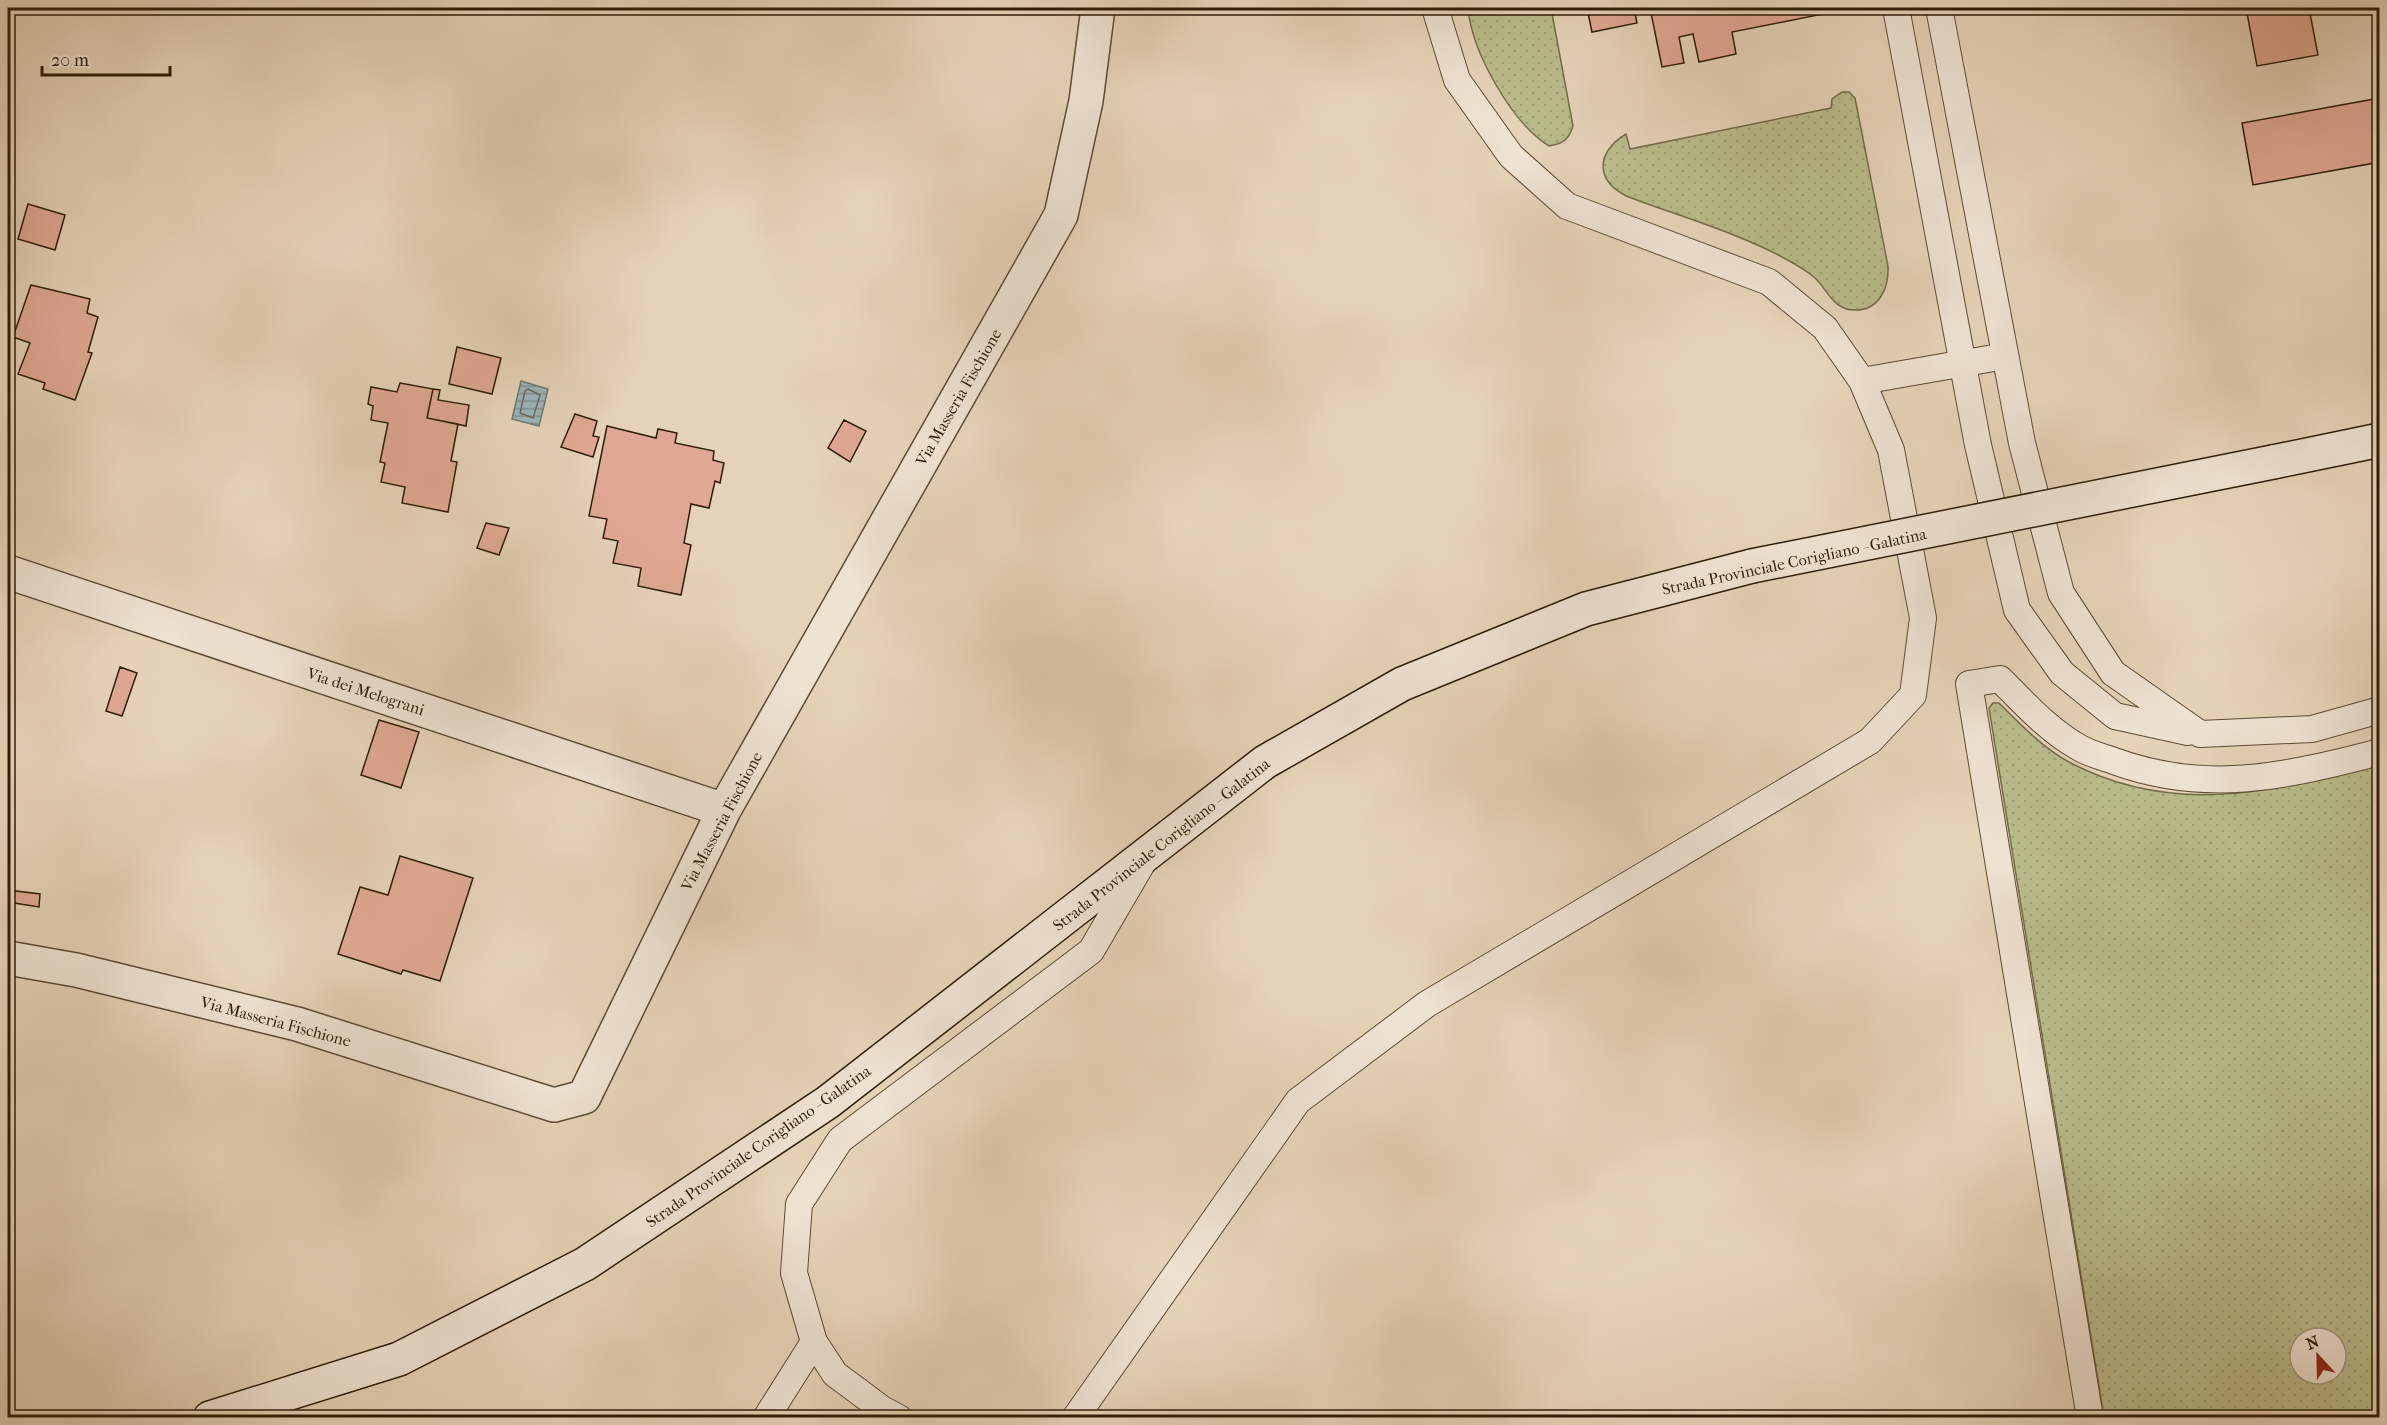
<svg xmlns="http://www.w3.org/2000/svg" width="2387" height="1425" font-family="'IM FELL French Canon',serif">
<defs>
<pattern id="grass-dots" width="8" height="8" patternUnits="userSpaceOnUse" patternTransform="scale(1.5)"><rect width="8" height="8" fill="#babb8b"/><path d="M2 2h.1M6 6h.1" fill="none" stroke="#a0a076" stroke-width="1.8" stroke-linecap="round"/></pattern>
<pattern id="water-rules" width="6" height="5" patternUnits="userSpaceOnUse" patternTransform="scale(1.5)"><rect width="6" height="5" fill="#9bb5ba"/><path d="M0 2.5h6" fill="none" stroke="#7f9395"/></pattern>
</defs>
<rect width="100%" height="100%" fill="#e5d3b8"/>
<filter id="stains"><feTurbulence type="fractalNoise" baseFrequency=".00333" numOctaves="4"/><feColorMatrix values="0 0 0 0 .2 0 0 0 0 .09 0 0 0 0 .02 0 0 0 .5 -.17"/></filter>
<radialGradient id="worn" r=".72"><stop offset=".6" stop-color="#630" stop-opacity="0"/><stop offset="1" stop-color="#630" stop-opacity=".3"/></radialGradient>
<path fill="url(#grass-dots)" stroke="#746c49" stroke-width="1.5" fill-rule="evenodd" d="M1468,8h83l22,118c-4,13 -10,18 -24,20 -38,-24 -77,-94 -81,-138z
M1842,92h7l6,6 33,168c1,21 -8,45 -34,44 -20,0 -26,-19 -38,-31 -6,-6 -15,-11 -23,-16 -50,-29 -112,-46 -167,-67 -32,-17 -29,-44 0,-62l4,15 201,-41 1,-9z
M1993,703h6c21,21 44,45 70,59 104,55 203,30 310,2v653h-275l-115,-709zM2300,1338h36v36h-36z"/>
<path fill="url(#water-rules)" stroke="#6f7972" stroke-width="1.5" d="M521,381l27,8 -9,37 -27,-7z"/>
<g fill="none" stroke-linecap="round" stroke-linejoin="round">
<path stroke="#646a60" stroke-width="1.5" d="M528,389l12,6 -7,23 -13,-5 5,-22z"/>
</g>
<path fill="#e0a894" stroke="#2d1e07" stroke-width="1.5" d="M1587,8h47l3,15 -45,9z
M1650,8h172l1,6 -91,18 4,22 -37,8 -6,-28 -14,3 5,26 -22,4z
M2246,8h63l9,47 -61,11z
M2380,98v64l-127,23 -11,-62z
M28,204l37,11 -10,35 -37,-11z
M31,285l59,14 -3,14 11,4 -10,35 4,1 -17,47 -32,-11 2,-6 -27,-9 12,-31 -17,-6z
M457,347l44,11 -9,36 -43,-10z
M400,383l33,6 -6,29 31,6 -7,37 6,1 -9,50 -46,-9 3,-16 -24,-5 4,-19 -5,-1 8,-39 -17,-3 2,-14 -5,-2 3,-17 26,5z
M433,389l7,1 -2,10 31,5 -3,21 -39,-8z
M575,414l22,7 -4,15 6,1 -6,20 -32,-10z
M844,420l22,11 -16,31 -22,-14z
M607,426l49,12 2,-9 19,4 -2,10 39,8 -1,9 11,3 -4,20 -5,-2 -6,27 -18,-4 -7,39 7,2 -10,50 -43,-9 3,-18 -28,-5 5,-22 -15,-3 4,-19 -18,-3z
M486,523l23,5 -10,27 -22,-7z
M120,667l17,6 -15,43 -16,-5z
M379,720l40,12 -18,56 -40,-13z
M400,856l73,22 -33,103 -37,-11 -2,4 -63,-20 22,-67 28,8z
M8,890l32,4 -1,13 -31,-5z"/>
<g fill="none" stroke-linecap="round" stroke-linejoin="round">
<g stroke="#5b4b33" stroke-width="28">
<path id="service" d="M1896,8l82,437 39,165 45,63 53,43 73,16
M1939,8l83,435 39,150 52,80 87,61 112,-5 68,-19
M1862,381l143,-25
M766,1418l48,-76
M899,1418l-17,-9 -47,-35 -21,-32 -20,-69 5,-69 41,-64 251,-189 52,-89
M1075,1418l223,-317 129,-97 443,-263 43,-46 10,-77 -32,-168 -29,-69 -37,-53 -56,-46 -202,-76 -56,-50 -54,-76 -22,-72
M2090,1418l-121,-734 31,-5c24,24 50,53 80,69 10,6 23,9 34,13 93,34 173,15 266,-9"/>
</g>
<g stroke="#5b4b33" stroke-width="36">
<path id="minor" d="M8,572l716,238
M8,958l68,12 221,54 257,81 30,-8 140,-287 337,-595 25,-114 12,-93"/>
</g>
<g stroke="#2d1e07" stroke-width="36">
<path id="secondary" d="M2273,462l107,-22
M210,1418l189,-59 186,-95 243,-162 437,-340 137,-78 184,-75 166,-43"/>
</g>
<use href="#service" stroke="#eee2d1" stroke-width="26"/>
<use href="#minor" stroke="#eee2d1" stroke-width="33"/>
<use href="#secondary" stroke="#eee2d1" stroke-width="33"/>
<g stroke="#2d1e07" stroke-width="36" stroke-linecap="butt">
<path id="secondary-bridge" d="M1752,566l521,-104"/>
</g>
<use href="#secondary-bridge" stroke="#eee2d1" stroke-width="33"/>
</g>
<g text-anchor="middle" stroke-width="5" stroke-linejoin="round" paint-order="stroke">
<g font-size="16" fill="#2d1e07" stroke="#eee2d1">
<text transform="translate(958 397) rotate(-60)" y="6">Via Masseria Fischione</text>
<text transform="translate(1794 561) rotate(-12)" y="6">Strada Provinciale Corigliano - Galatina</text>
<text transform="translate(366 691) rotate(18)" y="6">Via dei Melograni</text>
<text transform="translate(721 821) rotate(-62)" y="6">Via Masseria Fischione</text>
<text transform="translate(1161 844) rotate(-38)" y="6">Strada Provinciale Corigliano - Galatina</text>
<text transform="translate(276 1021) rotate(15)" y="6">Via Masseria Fischione</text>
<text transform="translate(758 1146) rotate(-35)" y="6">Strada Provinciale Corigliano - Galatina</text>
</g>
</g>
<rect width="2387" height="1425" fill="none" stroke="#e5d3b8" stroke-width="30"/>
<rect x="9" y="9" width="2369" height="1407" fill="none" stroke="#2d1e07" stroke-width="3"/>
<rect x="15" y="15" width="2357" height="1395" fill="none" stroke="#2d1e07" stroke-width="1.5"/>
<g transform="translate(2318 1356) rotate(338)"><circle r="28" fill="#eee2d1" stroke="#a19480" stroke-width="1.5"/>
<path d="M0-4.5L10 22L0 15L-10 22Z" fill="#8f2418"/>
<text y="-9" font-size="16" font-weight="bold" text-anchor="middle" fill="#2d1e07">N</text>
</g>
<path d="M42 66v9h128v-9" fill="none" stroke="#2d1e07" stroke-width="3"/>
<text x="51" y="66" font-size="18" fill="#2d1e07" stroke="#eee2d1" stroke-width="4.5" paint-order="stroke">20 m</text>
<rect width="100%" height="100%" filter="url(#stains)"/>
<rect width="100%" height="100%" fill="url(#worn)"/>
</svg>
